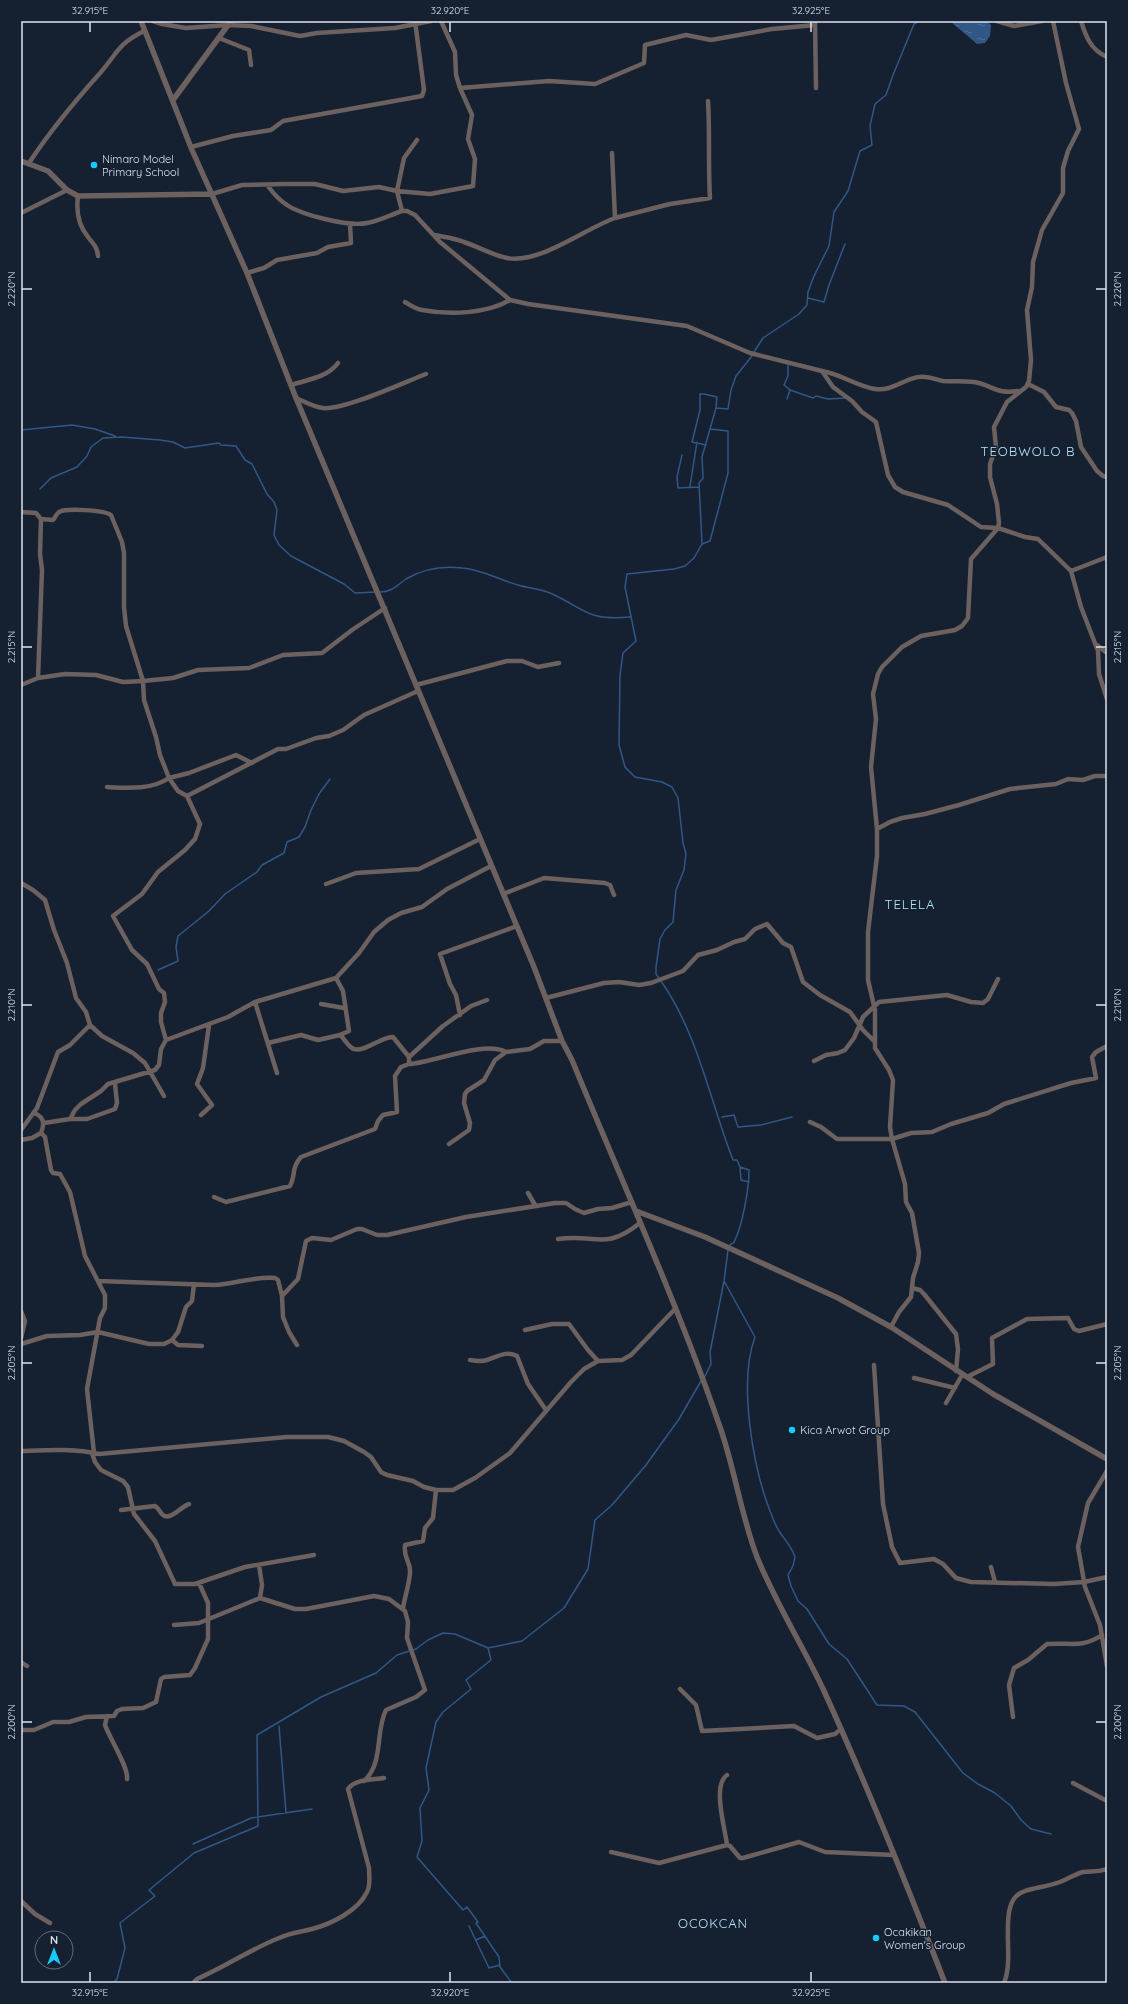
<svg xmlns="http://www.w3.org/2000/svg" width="1128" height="2004" font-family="Quicksand,sans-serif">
<defs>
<pattern id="water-ripples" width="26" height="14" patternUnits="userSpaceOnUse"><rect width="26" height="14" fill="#315787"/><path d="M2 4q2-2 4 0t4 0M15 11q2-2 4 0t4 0" fill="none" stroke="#4e6f98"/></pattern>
</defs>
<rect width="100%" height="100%" fill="#152130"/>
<path fill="url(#water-ripples)" d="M950,21h37l4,4 -1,11 -5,7 -8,1z"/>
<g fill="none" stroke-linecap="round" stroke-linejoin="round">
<path stroke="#315787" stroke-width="1.5" d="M808,298l16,4 5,-17 16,-41
M754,352l9,-14 36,-24 8,-9 1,-13 6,-16 15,-30 5,-34 14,-21 12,-40 12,-6 -2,-19 5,-22 11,-9 7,-20 21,-51 5,-3
M788,365v11l-4,9 6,5 23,8 3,-2 12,3 18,-1
M787,399l3,-9
M21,430l51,-5 23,4 20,7
M706,445l-14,-3 8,-32v-16h4l13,3 -1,11
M682,455l-5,22 1,11 21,-1
M690,486l7,-44
M40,489l11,-11 26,-11 10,-11 4,-9 12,-9 19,-1 38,3 13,2 12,6 34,-5 2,2 15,1 9,14 7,4 15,30 7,8 3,8 -3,25 5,10 12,11 53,28 11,9 21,-1
M702,544l8,-3 18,-68v-42l-18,-2
M380,592c12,0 17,-7 26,-13 17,-10 37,-13 56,-11 19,1 37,12 56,17 10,3 22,4 32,8 36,16 36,28 80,24
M158,970l20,-9 -2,-14 2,-11 31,-25 16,-17 32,-22 5,-7 22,-12 3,-11 12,-5 6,-10 6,-17 8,-16 11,-15
M659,978l-3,-4v-7l4,-28 5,-9 8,-8 3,-32 8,-20 2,-16 -3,-11 -5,-45 -6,-11 -10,-5 -27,-5 -10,-10 -6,-22 1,-70 3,-22 13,-12 -11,-54 2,-13 47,-5 11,-3 9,-8 8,-14 -3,-61 4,-5 -1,-21 14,-49 12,1 3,-19 5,-14 16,-20
M661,981c37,53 49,120 72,179h4l3,7 9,3c0,18 -6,53 -14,70 -1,5 -3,2 -6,6
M722,1117l12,-2 4,12 23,-2 31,-8
M740,1167l1,13 8,2
M728,1250l-4,31 31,56c-17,45 -2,130 15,174 3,7 5,14 9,20 5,8 13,16 16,26l-2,9 -5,9 3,11 7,15 9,8 22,35 18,15 30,46 27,1 11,6 48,61 15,11 17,9 16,13 10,14 10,9 20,5
M704,1378l7,-14 -1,-12 14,-71
M279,1726l7,87
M193,1844l58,-26 61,-9
M469,1926l20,42 11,-3
M476,1940l9,-4
M113,1983l4,-4 8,-31 -5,-25 35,-27 -6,-6 45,-37 64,-27 -1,-91 64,-38 55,-24 21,-18 19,-6 12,-9 15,-7 12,1 33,14
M512,1983l-12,-16 -1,-10 -23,-34 2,-1 -11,-15 -4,3 -46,-53 5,-16 -2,-33 9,-18 -3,-22 10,-46 7,-10 28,-23 -5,-9 25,-20 -3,-12 34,-7 42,-33 24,-39 7,-49 17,-15 34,-40 33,-46 22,-38"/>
<path stroke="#6c615e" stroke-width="4.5" d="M153,21l9,3 24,4 42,-3 23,1 49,10 17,-3 78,-5 36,-7
M441,21l14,31 1,23 4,13 89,-7 46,3 49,-21 1,-18 41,-10 25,5 61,-11 43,-4
M815,21l1,67
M997,21l17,5 28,-5
M1081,21c5,16 10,29 26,36
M219,38l30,12 2,15
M417,140l-13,18 -7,33 33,3 43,-8 2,-27 -7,-20 4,-24 -12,-27
M191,147l42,-11 38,-6 12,-9 139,-25 2,-6 -9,-69
M29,163c21,-32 46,-62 72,-91 17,-20 17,-28 43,-41
M268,186c5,7 11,14 19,19 15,10 62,22 80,18 12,-2 23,-8 35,-12
M212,194l30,-9 42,-1h31l28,7 36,-4 18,4 5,20h5l8,4 25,27 70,58 18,4 159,22 63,27 72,18 11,16 19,14 10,11 14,10 12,53 7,12 8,5 45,13 33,22 17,1 27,9 13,2 33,32 10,36 17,44 1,23 8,25
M78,196c-2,15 0,29 10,41 5,7 9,9 10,19
M21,213l46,-23
M615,218l55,-14 40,-6c-2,-33 0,-65 -2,-97
M434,235c10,2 21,3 30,7 15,5 28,13 43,16 33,6 77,-29 108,-40l-3,-65
M247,273l17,-5 13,-8 40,-7 11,-6 23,-4 -1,-19
M405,302c5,3 11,7 17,8 27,5 65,4 88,-10
M822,371c19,3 34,15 53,18 19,3 32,-14 50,-12 6,0 11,3 18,4 11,1 25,-1 36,2 17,5 19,11 39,8
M1028,384l16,8 12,15 13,3 3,3 4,8 5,26 16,24 6,5 4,1
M291,385c16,-5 37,-8 47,-22
M296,398c9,4 18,9 27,10 19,3 82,-26 103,-34
M21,512l15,1 5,6 -1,35 2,16 -4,108
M41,519l12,1c2,-2 3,-6 6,-8 7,-4 45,-2 52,3l11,27 2,11v54l2,19 17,55 1,19 12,37 4,18 9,23 20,-5 47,-18 16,8
M1071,571l36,-14
M1097,645l10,8
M21,685l17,-7 27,-4 31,1 27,7 20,-1 30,-3 25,-8 51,-2 34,-13 39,-2 30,-23 33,-22
M416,685l91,-24h15l16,6 21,-4
M107,787c20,1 45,3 62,-9l9,13 9,5 13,28 -5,15 -10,11 -27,22 -16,22 -29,22 19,34 15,14 12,25 5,4 1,9 -4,11v9l5,18
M187,796l91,-47h8l30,-11 13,-2 14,-6 21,-15 54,-24
M877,829l13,-7 12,-4 23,-4 34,-9 51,-16 46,-5 12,-5 15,1 12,-4h12
M21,883l12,7 12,10 9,30 13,33 9,35 10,14 4,13 12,11 31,17 12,10 19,33
M326,884l30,-11 63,-4 61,-30
M503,894l41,-16 61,5 5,2 4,10
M546,998l58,-15 15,-1 20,3 12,-2 32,-12 15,-16 19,-5 17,-8 11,-3 10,-10 12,-5 16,19 8,4 12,35 17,13 30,17 13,18 11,11
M255,1002l22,71
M321,1004l23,4
M460,1015l-4,-20 -6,-11 -10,-30 77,-28
M340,1035c5,4 8,12 14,14 10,4 28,-13 39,-12l16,20v7
M268,1043l33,-8 17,5 22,-5 9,-4 -6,-40 -7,-13
M409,1057l34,-31 28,-20 16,-6
M814,1061l12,-6 12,-2 7,-3 9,-12 9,-21 16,-15 68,-7 24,7 12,1 5,-4 10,-20
M201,1115l11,-10 -15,-21 6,-16 6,-43
M70,1119h17l28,-10 2,-6 -2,-19 2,-3
M810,1122l11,5 16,12h55l19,-6 21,-1 19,-8 37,-11 16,-9 67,-21 25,-5 -4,-21 4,-5 11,-6
M44,1123l26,-4 5,-9 6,-6 20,-13 7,-7 47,-14 4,-5 2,-16 5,-9 62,-23 27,-15 81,-24 23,-25 15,-21 14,-12 13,-7 21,-6 25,-18 44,-23
M21,1130l16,-22 21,-56 12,-7 20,-20
M41,1133l4,4 6,33 2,3 7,1 10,18 15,64 20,39v13l-5,10 -13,71 7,64
M21,1140l11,-2 9,-5c4,-10 3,-16 -7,-20
M449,1144l20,-14 1,-7 -6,-20 1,-9 2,-3 17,-11 11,-20 11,-8 24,-3 14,-8h18
M528,1193l7,12
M214,1197l12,5 64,-16c6,-11 1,-18 11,-29l74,-28 3,-8 5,-6 14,-3 -2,-36 6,-9 8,-3c24,-1 74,-24 97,-12
M558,1239c38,-6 45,13 82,-16
M98,1281l116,4c20,-1 40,-9 61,-7l3,2 4,16 1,21 6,15 8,13
M912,1288l8,2 4,4 32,40 2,15 -2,22
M282,1296l16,-17 8,-38 6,-3 19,2 26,-11h5l15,6h10l79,-18 89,-14h11l9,6 9,4 14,-4 14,-1 20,-6
M21,1311l4,10 -4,17
M891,1327l8,-15 12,-15 2,-19 5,-16 1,-9 -7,-40 -6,-11 -1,-18 -13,-45 -2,-12 3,-47 -4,-10 -14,-22v-38l-7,-30v-48l9,-76v-27l-6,-62 5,-48 -3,-25 5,-20 4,-7 20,-20 19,-11 34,-6 7,-4 6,-8 3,-59 27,-31 1,-5 -2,-19 -7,-27v-13l6,-17 -2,-20 13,-25 19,-15 3,-6 2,-21 -4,-50 5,-23 1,-25 9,-32 21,-37v-25l5,-17 11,-22 -13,-46 -13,-62
M525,1330l27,-6h17l19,26 10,11
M172,1340l6,5 24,1
M21,1344l26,-8 33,-1 18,-3 51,12h15l8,-4 6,-8 8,-25 6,-6 2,-17
M470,1360c6,1 11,2 17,0 10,-3 20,-10 30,-4l11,28 18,26
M874,1365l9,139 9,43 8,16 34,-4 9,5 13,14 15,4 83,2 30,-2 23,-5
M967,1377l26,-13 -1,-26 35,-19 41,-1 6,11 5,2 28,-7
M914,1378l41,10
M946,1403l16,-28
M21,1451c26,-1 53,-3 78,3l188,-17h41l16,4 20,11 7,5 10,15 6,3 26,6 11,6 12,3h17l22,-12 35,-25 61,-71 13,-13 14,-8 24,-1 9,-5 44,-46
M92,1453l3,9 6,8 22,11 5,6 6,27 21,27 20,43h20l50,-17 69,-12
M1107,1471l-19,32 -10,44 7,40 15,38 7,41
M121,1510l34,-4c5,3 4,6 8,9 7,6 19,-9 26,-11
M259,1565l3,20 -2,13
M991,1567l4,15
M403,1608c2,-12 6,-23 7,-35 1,-12 -7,-14 -5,-28l18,-4 2,-13 8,-10 3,-28
M174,1625l25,-2 61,-25 35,11h11l68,-13 15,3 16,12 3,11 -1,16 18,52 -9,7 -30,13c-11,21 -2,53 -22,71
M21,1662l6,4
M680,1689l16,16 6,26 92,-5 23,12 18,-4 6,-5
M107,1716l-2,9c4,12 24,43 22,54
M1013,1717l-4,-32 5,-17 14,-8 19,-16c23,-2 34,5 55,-9
M21,1730h13l19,-8h16l17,-5 28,-1 3,-5 5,-2 21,-1 13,-6 5,-23 3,-2 26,-2 5,-7 13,-29v-36l-9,-20
M727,1775c-15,10 -2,53 0,70
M1073,1783l34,18
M611,1852l48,11 68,-18 3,1 10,12h3l56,-16 26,10 69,3
M21,1901l14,13 15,9
M193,1983l4,-4c28,-12 54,-30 82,-41 11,-5 22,-6 33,-9 19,-5 46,-18 55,-37 4,-7 2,-16 2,-24l-21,-79c6,-10 25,-9 36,-11
M1004,1983c7,-18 3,-38 4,-57 0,-43 21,-33 52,-44 8,-3 15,-8 23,-10 9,-1 16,0 24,-3"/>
<path stroke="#6c615e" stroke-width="5.5" d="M141,21l51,129 55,123 49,125 238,569 28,74 10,19c50,122 105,242 148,367 15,43 21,88 37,130 19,47 46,89 67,134 44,96 83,194 121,292
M173,100l58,-79
M21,161l27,10 19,19 11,6 134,-2
M636,1211l69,26 133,61 53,29 102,67 114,65"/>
</g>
<path fill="none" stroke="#dae2ed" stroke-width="1.5" d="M90,22v10M450,22v10M811,22v10M22,289h10M1096,289h10M22,647h10M1096,647h10M22,1005h10M1096,1005h10M22,1363h10M1096,1363h10M22,1722h10M1096,1722h10M90,1972v10M450,1972v10M811,1972v10"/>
<g fill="#18cafc" stroke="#152130" stroke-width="1.5">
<circle cx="94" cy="165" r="4"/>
<circle cx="792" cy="1430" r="4"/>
<circle cx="876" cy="1938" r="4"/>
</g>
<g text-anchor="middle" stroke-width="3" stroke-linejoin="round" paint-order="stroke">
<g font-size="11" fill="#dae2ed" stroke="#152130" text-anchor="start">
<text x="102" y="163">Nimaro Model<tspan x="102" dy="13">Primary School</tspan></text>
<text x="800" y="1434">Kica Arwot Group</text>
<text x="884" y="1936">Ocakikan<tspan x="884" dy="13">Women's Group</tspan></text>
</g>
<g font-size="13" letter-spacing="1" fill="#b1e4f9" stroke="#152130">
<text x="1028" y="456">TEOBWOLO B</text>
<text x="910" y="909">TELELA</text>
<text x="713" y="1928">OCOKCAN</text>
</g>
</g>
<rect width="1128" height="2004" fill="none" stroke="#152130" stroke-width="44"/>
<g transform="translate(54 1950)"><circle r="19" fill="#152130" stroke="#646e7c"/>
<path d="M0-3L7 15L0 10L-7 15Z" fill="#18cafc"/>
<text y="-6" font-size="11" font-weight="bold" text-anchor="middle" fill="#dae2ed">N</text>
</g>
<rect x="22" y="22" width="1084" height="1960" fill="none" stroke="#dae2ed" stroke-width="1.5"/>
<g font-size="10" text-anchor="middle" fill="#dae2ed">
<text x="90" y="14">32.915°E</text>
<text x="450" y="14">32.920°E</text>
<text x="811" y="14">32.925°E</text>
<text transform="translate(11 289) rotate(-90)" y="4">2.220°N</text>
<text transform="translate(1117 289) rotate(-90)" y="4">2.220°N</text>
<text transform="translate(11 647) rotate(-90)" y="4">2.215°N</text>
<text transform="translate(1117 647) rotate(-90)" y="4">2.215°N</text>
<text transform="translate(11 1005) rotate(-90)" y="4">2.210°N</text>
<text transform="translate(1117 1005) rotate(-90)" y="4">2.210°N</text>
<text transform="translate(11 1363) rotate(-90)" y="4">2.205°N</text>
<text transform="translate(1117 1363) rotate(-90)" y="4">2.205°N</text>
<text transform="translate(11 1722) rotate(-90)" y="4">2.200°N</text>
<text transform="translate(1117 1722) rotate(-90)" y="4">2.200°N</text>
<text x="90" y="1996">32.915°E</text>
<text x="450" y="1996">32.920°E</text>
<text x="811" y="1996">32.925°E</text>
</g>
</svg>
